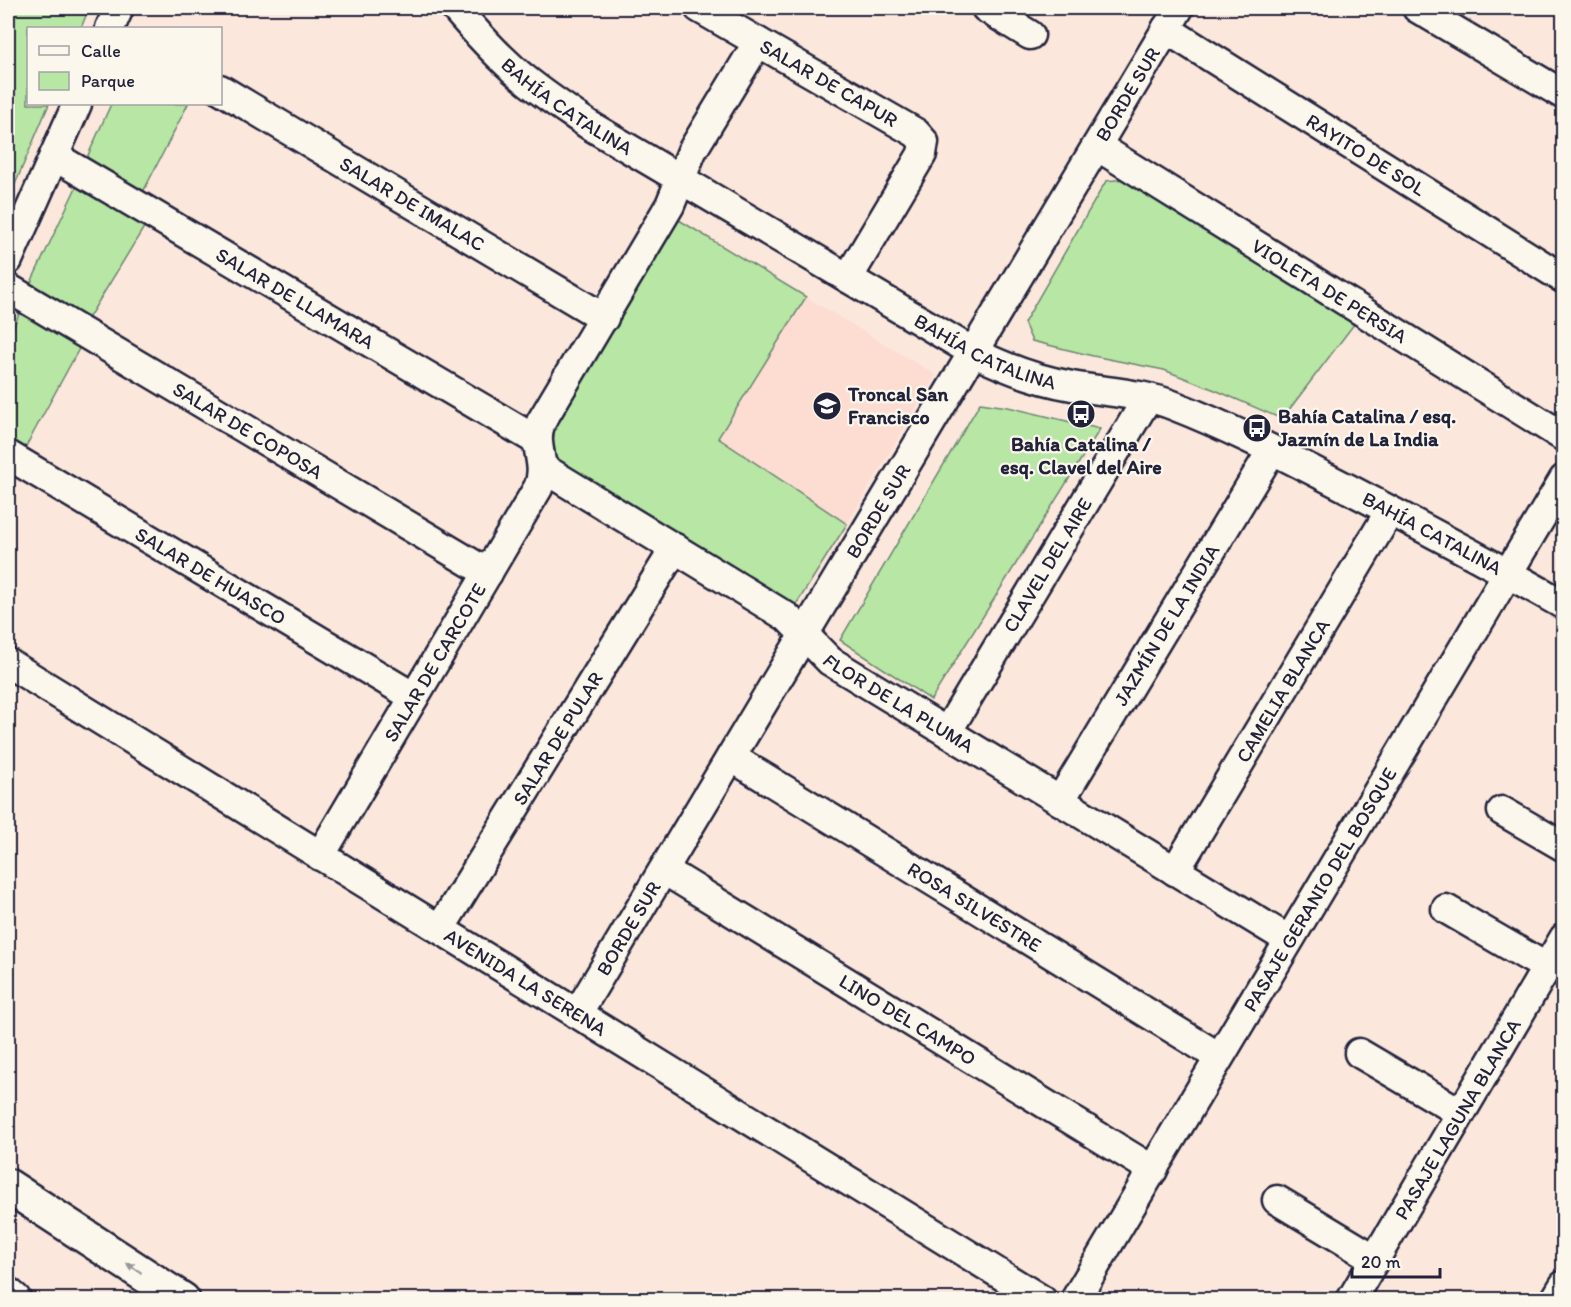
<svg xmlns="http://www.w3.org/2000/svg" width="1571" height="1307" font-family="Itim,sans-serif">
<rect width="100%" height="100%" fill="#fce7dd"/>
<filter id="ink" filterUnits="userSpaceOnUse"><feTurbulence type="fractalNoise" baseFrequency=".0167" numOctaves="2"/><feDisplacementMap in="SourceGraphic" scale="12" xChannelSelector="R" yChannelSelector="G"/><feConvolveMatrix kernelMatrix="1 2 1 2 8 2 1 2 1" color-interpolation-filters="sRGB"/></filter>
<g filter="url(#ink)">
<path fill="#fddcd2" d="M806,297l130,78 -89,149 -129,-86z"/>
<path fill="#b7e6a5" stroke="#6c8470" stroke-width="1.5" d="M8,8h81l-8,20h-53v76h21l-41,97z
M111,104h77l-46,90 -57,-32z
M1126,179l232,140 -76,100 -67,-29 -51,-20 -71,-14 -61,-15 -8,-18 82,-142z
M79,181l67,43 -60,98 -59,-31z
M679,220l127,77 -88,141 129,86 -53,84 -241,-145 -5,-23z
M22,307l59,38 -57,105 -16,-10v-100z
M980,403l28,4 92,22 -169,271 -91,-60z"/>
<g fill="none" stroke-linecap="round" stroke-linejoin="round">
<g stroke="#22223b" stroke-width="33">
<g id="minor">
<path id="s1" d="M455,8c18,21 37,42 58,61 23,21 50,38 76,56l384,227c32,16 64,28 99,34 33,6 71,7 103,20 59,23 115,53 172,82 73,38 145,76 217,117"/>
<path id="s2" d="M699,8l217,125 8,9 -2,12 -74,124"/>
<path d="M986,8l44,27"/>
<path d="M1417,8l147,87"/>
<path d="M110,28l9,-20"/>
<path id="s3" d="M1166,29l398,250"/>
<path id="s4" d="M220,89l384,229"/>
<path id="s5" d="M1097,146l467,291"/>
<path id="s6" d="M54,156l482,284"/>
<path d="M8,260l69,-156"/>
<path id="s7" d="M8,288l480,285"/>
<path id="s8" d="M8,455l406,242"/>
<path id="s9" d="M543,468l244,149 43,44 459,279"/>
<path id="s10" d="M8,663l1034,637"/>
<path id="s11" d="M947,732l200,-333"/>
<path id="s12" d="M731,757l488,300"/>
<path id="s13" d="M1060,801l212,-351"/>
<path d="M1502,811l62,36"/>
<path id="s14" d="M320,856l218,-368c11,-25 -7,-41 3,-66l129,-217 22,-54 66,-109"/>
<path id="s15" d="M664,870l489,300"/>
<path id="s16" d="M1175,871l215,-360"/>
<path d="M1446,909l100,58"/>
<path id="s17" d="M440,929l235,-381"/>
<path id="s18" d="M577,1014l602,-1006"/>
<path d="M1359,1053l102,60"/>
<path d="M1277,1200l98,59"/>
<path id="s19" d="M1075,1300l489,-821"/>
<path id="s20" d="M1351,1300l213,-362"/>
<path d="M1555,1300l9,-15"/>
</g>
</g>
<g stroke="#22223b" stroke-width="38">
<path id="major" d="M8,1186l175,114"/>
</g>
<g stroke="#22223b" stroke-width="38">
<path id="highway" d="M8,1295l6,5"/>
</g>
<use href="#minor" stroke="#fbf7ec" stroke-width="28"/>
<use href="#major" stroke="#fbf7ec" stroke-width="33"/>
<use href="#highway" stroke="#fbf7ec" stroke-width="33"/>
</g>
<defs><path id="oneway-solid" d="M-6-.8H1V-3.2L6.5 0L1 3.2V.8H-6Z" transform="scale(1.5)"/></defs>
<use fill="#99979c" href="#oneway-solid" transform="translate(134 1268) rotate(-147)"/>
</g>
<defs>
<g id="school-disc" transform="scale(1.5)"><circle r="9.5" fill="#22223b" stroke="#fbf7ec"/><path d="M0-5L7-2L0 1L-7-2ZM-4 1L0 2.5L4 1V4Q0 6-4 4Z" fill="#fff"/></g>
<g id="bus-disc" transform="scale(1.5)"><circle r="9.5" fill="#22223b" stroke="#fbf7ec"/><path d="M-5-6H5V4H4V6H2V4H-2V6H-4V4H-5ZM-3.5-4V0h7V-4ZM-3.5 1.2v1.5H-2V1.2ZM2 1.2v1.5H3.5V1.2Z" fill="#fff"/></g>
</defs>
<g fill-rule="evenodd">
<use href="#school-disc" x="827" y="406"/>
<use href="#bus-disc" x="1081" y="414"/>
<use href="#bus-disc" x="1257" y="428"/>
</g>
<g text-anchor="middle" stroke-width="4.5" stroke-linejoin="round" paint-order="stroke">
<g font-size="20" fill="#22223b" stroke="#fbf7ec">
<text dy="7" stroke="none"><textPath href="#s2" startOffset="150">SALAR DE CAPUR</textPath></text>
<text dy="7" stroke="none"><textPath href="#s18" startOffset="1072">BORDE SUR</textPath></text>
<text dy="7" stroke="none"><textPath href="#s1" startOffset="150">BAHÍA CATALINA</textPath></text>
<text dy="7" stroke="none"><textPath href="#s3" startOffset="236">RAYITO DE SOL</textPath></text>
<text dy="7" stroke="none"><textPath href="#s4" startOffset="224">SALAR DE IMALAC</textPath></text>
<text dy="7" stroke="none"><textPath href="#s5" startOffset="274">VIOLETA DE PERSIA</textPath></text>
<text dy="7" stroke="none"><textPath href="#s6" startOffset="280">SALAR DE LLAMARA</textPath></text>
<text dy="7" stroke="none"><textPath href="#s1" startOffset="636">BAHÍA CATALINA</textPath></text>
<text dy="7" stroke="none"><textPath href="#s7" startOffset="279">SALAR DE COPOSA</textPath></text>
<text dy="7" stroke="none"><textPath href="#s18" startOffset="586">BORDE SUR</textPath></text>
<text dy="7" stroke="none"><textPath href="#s1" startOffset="1122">BAHÍA CATALINA</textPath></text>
<text dy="7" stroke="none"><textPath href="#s11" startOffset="195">CLAVEL DEL AIRE</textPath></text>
<text dy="7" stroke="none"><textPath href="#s8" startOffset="236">SALAR DE HUASCO</textPath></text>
<text dy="7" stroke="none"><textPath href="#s13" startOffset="206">JAZMÍN DE LA INDIA</textPath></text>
<text dy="7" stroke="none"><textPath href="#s14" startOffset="225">SALAR DE CARCOTE</textPath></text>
<text dy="7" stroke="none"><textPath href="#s16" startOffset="210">CAMELIA BLANCA</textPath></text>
<text dy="7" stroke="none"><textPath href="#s9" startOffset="428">FLOR DE LA PLUMA</textPath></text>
<text dy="7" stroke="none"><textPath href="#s17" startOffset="224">SALAR DE PULAR</textPath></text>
<text dy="7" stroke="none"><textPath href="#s19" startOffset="478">PASAJE GERANIO DEL BOSQUE</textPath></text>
<text dy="7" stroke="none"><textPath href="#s12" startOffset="286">ROSA SILVESTRE</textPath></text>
<text dy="7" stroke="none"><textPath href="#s18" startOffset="100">BORDE SUR</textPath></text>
<text dy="7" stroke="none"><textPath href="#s10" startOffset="608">AVENIDA LA SERENA</textPath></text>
<text dy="7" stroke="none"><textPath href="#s15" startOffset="286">LINO DEL CAMPO</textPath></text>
<text dy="7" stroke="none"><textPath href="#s20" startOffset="210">PASAJE LAGUNA BLANCA</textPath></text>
</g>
<g font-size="20" font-weight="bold" fill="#22223b" stroke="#fbf7ec" text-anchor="start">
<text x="848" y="401">Troncal San<tspan x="848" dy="23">Francisco</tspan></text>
<text x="1278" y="423">Bahía Catalina / esq.<tspan x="1278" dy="23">Jazmín de La India</tspan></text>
<text x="1081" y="451" text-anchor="middle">Bahía Catalina /<tspan x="1081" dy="23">esq. Clavel del Aire</tspan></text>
</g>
</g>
<rect width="1571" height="1307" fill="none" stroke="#fbf7ec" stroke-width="30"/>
<rect x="15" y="15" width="1541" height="1277" fill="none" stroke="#22223b" stroke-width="2" filter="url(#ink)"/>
<rect x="27" y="27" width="195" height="78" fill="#fbf7ec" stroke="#a4a2a5" stroke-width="1.5"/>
<rect x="39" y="46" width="30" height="9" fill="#fbf7ec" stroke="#a4a2a5" stroke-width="1.5"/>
<text x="81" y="57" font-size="18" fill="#22223b">Calle</text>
<rect x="39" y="72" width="30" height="18" fill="#b7e6a5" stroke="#a4a2a5" stroke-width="1.5"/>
<text x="81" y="87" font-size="18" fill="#22223b">Parque</text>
<path d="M1352 1268v9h88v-9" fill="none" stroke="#22223b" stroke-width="3"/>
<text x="1361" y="1268" font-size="18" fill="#22223b" stroke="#fbf7ec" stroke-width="4.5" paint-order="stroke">20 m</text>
</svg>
